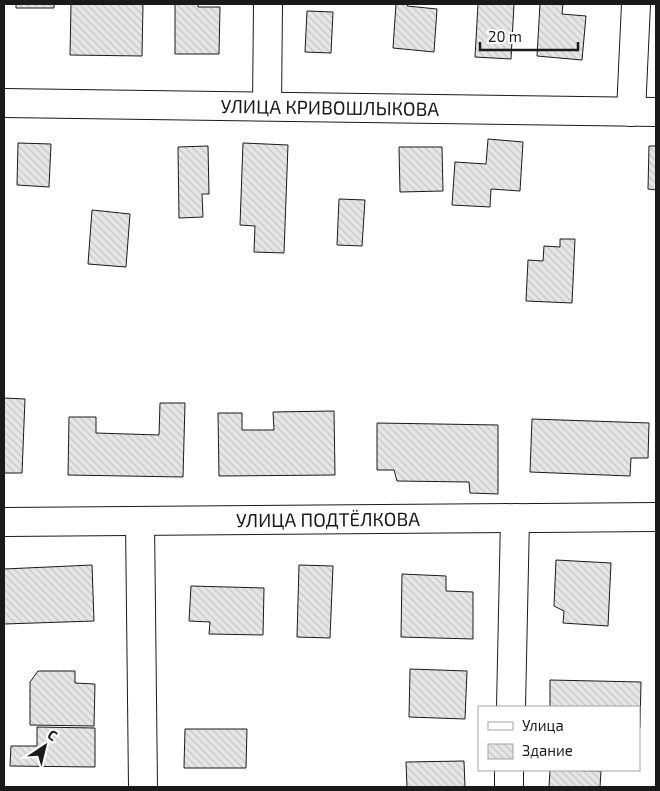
<svg xmlns="http://www.w3.org/2000/svg" width="660" height="791" font-family="'Exo 2',sans-serif">
<defs>
<pattern id="building-back-hatch" width="6" height="6" patternUnits="userSpaceOnUse" patternTransform="scale(1.25)"><rect width="6" height="6" fill="#e6e6e6"/><path d="M-1 5l2 2M0 0l6 6M5-1l2 2" fill="none" stroke="#c5c5c5"/></pattern>
</defs>
<rect width="100%" height="100%" fill="#fff"/>
<path fill="url(#building-back-hatch)" stroke="#1a1a1a" d="M16,4h38v4h-38z
M71,4h72l-1,52 -72,-1z
M175,4h23v3h22l-1,47h-44z
M396,4h12l-1,2 30,3 -3,43 -41,-4z
M478,4h36l-3,55 -36,-2z
M540,4h23l-1,10 24,2 -4,44 -45,-4z
M307,11l26,1 -2,41 -26,-1z
M488,139l35,3 -3,49 -29,-2 -1,18 -38,-2 3,-43 31,2z
M18,143l33,1 -2,43 -32,-2z
M243,143l45,2 -4,108 -30,-1 1,-26 -15,-1z
M208,146l1,48h-7l1,23 -24,1 -1,-71z
M649,146h7v44l-8,-1z
M399,147h43l1,44 -43,1z
M339,199l26,1 -3,46 -25,-1z
M92,210l38,4 -4,53 -38,-3z
M560,239h15l-3,64 -46,-2 2,-41 15,1 1,-15 16,1z
M4,398l21,1 -3,74h-18z
M160,403h25l-2,74 -115,-2 1,-58h27v16l63,2z
M334,411l1,64 -116,1 -1,-63h24v17h32l-1,-18z
M532,419l117,4 -1,35h-17l-1,18 -100,-4z
M377,423l121,2v69l-28,-1 -1,-11 -72,-1 -3,-11h-17z
M556,560l55,3 -3,63 -45,-3 1,-12 -10,-5z
M92,565l2,56 -90,3v-55z
M299,565l34,1 -3,72 -33,-1z
M402,574l44,2v15l27,1v47l-72,-2z
M191,586l73,2 -1,47 -54,-1 1,-12 -21,-1z
M410,669l57,2 -2,48 -56,-2z
M38,671h37v12l20,1 -1,42 -64,-1v-43z
M550,680l91,2 -1,46h-1v-21h-89z
M37,727l58,1v39l-85,-1 1,-20h26z
M185,729h62l-1,39h-62z
M464,761l1,26h-58l-1,-25z
M550,770l51,1 -1,16h-51z"/>
<g fill="none" stroke-linecap="round" stroke-linejoin="round">
<g stroke="#1a1a1a" stroke-width="30">
<g id="minor">
<path id="s1" d="M4,103l652,9"/>
<path d="M267,106l1,-102"/>
<path d="M631,112l5,-108"/>
<path d="M140,521l3,266"/>
<path id="s2" d="M4,522l652,-5"/>
<path d="M511,707l4,-189"/>
<path d="M509,787v-17"/>
</g>
</g>
<use href="#minor" stroke="#fff" stroke-width="28"/>
</g>
<g text-anchor="middle" stroke-width="4" stroke-linejoin="round" paint-order="stroke">
<g font-size="19" fill="#1a1a1a" stroke="#fff">
<text dy="7" stroke="none"><textPath href="#s1" startOffset="326">УЛИЦА КРИВОШЛЫКОВА</textPath></text>
<text dy="7" stroke="none"><textPath href="#s2" startOffset="324">УЛИЦА ПОДТЁЛКОВА</textPath></text>
</g>
</g>
<rect width="660" height="791" fill="none" stroke="#1a1a1a" stroke-width="10"/>
<rect x="478" y="706" width="162" height="65" fill="#ffffff" stroke="#a3a3a3"/>
<rect x="488" y="722" width="25" height="8" fill="#ffffff" stroke="#a3a3a3"/>
<text x="522" y="731" font-size="15" fill="#1a1a1a">Улица</text>
<rect x="488" y="744" width="25" height="15" fill="url(#building-back-hatch)" stroke="#a3a3a3"/>
<text x="522" y="756" font-size="15" fill="#1a1a1a">Здание</text>
<g transform="translate(45 746) rotate(35)" stroke="#ffffff" stroke-width="4" paint-order="stroke">
<path d="M0-4L9 19L0 12L-9 19Z" fill="#1a1a1a"/>
<text y="-8" font-size="14" font-weight="bold" text-anchor="middle" fill="#1a1a1a">С</text>
</g>
<path d="M480 42v8h98v-8" fill="none" stroke="#1a1a1a" stroke-width="2.5"/>
<text x="488" y="42" font-size="15" fill="#1a1a1a" stroke="#ffffff" stroke-width="4" paint-order="stroke">20 m</text>
</svg>
